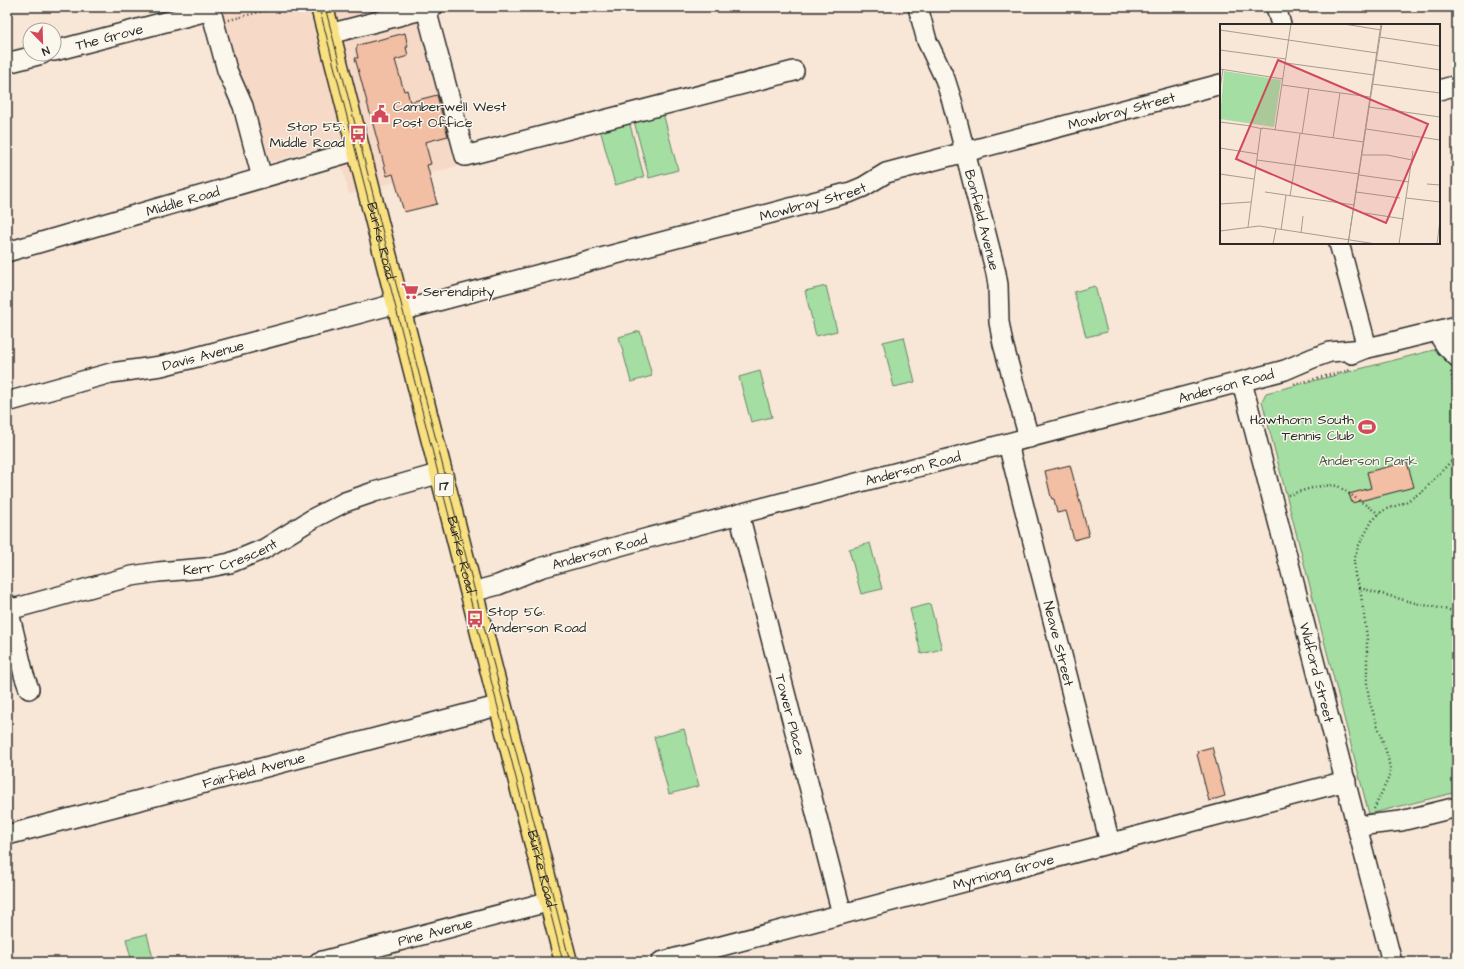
<svg xmlns="http://www.w3.org/2000/svg" width="1464" height="969" font-family="'Architects Daughter',sans-serif">
<rect width="100%" height="100%" fill="#f8e6d6"/>
<filter id="ink" filterUnits="userSpaceOnUse"><feTurbulence type="fractalNoise" baseFrequency=".025" numOctaves="2"/><feDisplacementMap in="SourceGraphic" scale="8" xChannelSelector="R" yChannelSelector="G"/><feConvolveMatrix kernelMatrix="1 2 1 2 8 2 1 2 1" color-interpolation-filters="sRGB"/></filter>
<g filter="url(#ink)">
<path fill="#f6dac7" d="M210,7h216l36,158 -113,29 -13,-50 -83,23z"/>
<path fill="#a4dea3" stroke="#688467" d="M663,113l15,57 -29,8 -15,-57z
M629,121l15,56 -29,8 -15,-56z
M826,286l11,45 -21,5 -11,-45z
M1095,286l12,46 -21,5 -12,-45z
M640,331l12,45 -21,6 -12,-45z
M904,337l11,45 -21,5 -11,-45z
M1457,344v448l-88,22 -107,-413 4,-8z
M760,371l12,46 -21,5 -12,-45z
M870,543l12,46 -21,5 -12,-45z
M930,604l12,45 -21,5 -11,-45z
M684,729l15,57 -30,8 -15,-57z
M147,934l7,28h-22l-6,-23z"/>
<path fill="#f2bea4" stroke="#2b2b2b" d="M405,33l3,14h-2l2,9 -13,4 9,31 3,-1 3,12 27,-7 11,41 -23,6 6,22 -4,1 10,39 -33,8 -11,-38 -6,2 -32,-118h3l-2,-9 2,-4z
M1407,462l7,25 -62,16 -3,-9 22,-6 -4,-16z
M1070,465l19,71 -15,4 -8,-29 -9,2 -3,-14h-2l-1,-2 -6,-26z
M1212,747l13,49 -16,5 -12,-47 1,-1 -1,-2z"/>
<g fill="none" stroke-linecap="round" stroke-linejoin="round">
<g stroke="#2b2b2b" stroke-width="22">
<g id="minor">
<path d="M210,7l17,63 16,36 19,72"/>
<path id="s1" d="M918,7l9,34 18,38 7,22 44,172 2,12 1,37 4,22 26,94"/>
<path d="M1276,7l5,18"/>
<path d="M426,9l39,147 329,-85"/>
<path d="M329,34l104,-27"/>
<path id="s2" d="M54,51l157,-41"/>
<path d="M7,63l35,-9"/>
<path d="M1439,90l18,-5"/>
<path d="M1339,243l28,105"/>
<path id="s3" d="M7,252l351,-102"/>
<path id="s4" d="M400,311l451,-119 12,-5 23,-14 335,-89"/>
<path d="M1437,332l9,14 11,11"/>
<path d="M1352,354l12,-5 93,-23"/>
<path id="s5" d="M1242,382l150,580"/>
<path id="s6" d="M7,402l104,-29 50,-7 36,-9 201,-54"/>
<path id="s7" d="M1008,444l102,399"/>
<path id="s8" d="M739,514l103,400"/>
<path id="s9" d="M472,592l26,-7 42,-17 108,-30 637,-168 28,-12 17,-6 34,-3"/>
<path d="M7,604l17,71 5,14"/>
<path id="s10" d="M9,610l123,-34 26,-4 47,-4 25,-5 34,-14 50,-31 31,-16 29,-10 67,-19"/>
<path d="M1357,826l44,-5 56,-14"/>
<path id="s11" d="M7,835l494,-130"/>
<path id="s12" d="M319,962l232,-61"/>
<path id="s13" d="M661,962l685,-181"/>
</g>
</g>
<g stroke="#2b2b2b" stroke-width="25">
<g id="major">
<path id="s14" d="M322,7l244,955"/>
</g>
</g>
<path stroke="#2b2b2b" stroke-width="2.5" stroke-dasharray="1 3" stroke-linecap="butt" d="M229,20l49,-13
M1451,372l6,29
M1294,384l56,-14
M1288,495c15,-4 34,-12 50,-9l41,28
M1360,588l-5,-12 -1,-15 4,-14 14,-26 10,-10 22,-8 19,-12 34,-36
M1374,809l15,-32 1,-7 -2,-13 -18,-54 -3,-18v-48l-7,-49 59,16 35,7 3,2"/>
<use href="#minor" stroke="#fbf7ec" stroke-width="19"/>
<use href="#major" stroke="#f9e181" stroke-width="22"/>
<path stroke="#2b2b2b" stroke-width="1" d="M319,7l244,955
M325,7l245,955"/>
</g>
</g>
<defs>
<g id="civic-bare" transform="scale(1.38)"><path d="M-.6-6.5H3V-4.5H.6V-3L4-1V1h2V6H-6V1h2V-1L-.6-3ZM-1.2 2.5V6h2.4V2.5Z" fill="#d1495b" stroke="#fbf7ec" stroke-width="2.5" paint-order="stroke"/></g>
<g id="bus-bare" transform="scale(1.38)"><path d="M-5-6H5V4H4V6H2V4H-2V6H-4V4H-5ZM-3.5-4V0h7V-4ZM-3.5 1.2v1.5H-2V1.2ZM2 1.2v1.5H3.5V1.2Z" fill="#d1495b" stroke="#fbf7ec" stroke-width="2.5" paint-order="stroke"/></g>
<g id="supermarket-bare" transform="scale(1.38)"><path d="M-6-5.5h2.5l.6 2H6L4.5 2H-2.5L-4.4-4H-6ZM-1.5 3.2a1.3 1.3 0 1 0 .1 0ZM3 3.2a1.3 1.3 0 1 0 .1 0Z" fill="#d1495b" stroke="#fbf7ec" stroke-width="2.5" paint-order="stroke"/></g>
<g id="stadium-bare" transform="scale(1.38)"><path d="M0-5a6.5 5 0 1 0 0 10a6.5 5 0 1 0 0-10ZM-3.5-1.8h7v3.6h-7Z" fill="#d1495b" stroke="#fbf7ec" stroke-width="2.5" paint-order="stroke"/></g>
</defs>
<g fill-rule="evenodd">
<use href="#civic-bare" x="380" y="114"/>
<use href="#bus-bare" x="358" y="134"/>
<use href="#supermarket-bare" x="410" y="291"/>
<use href="#stadium-bare" x="1367" y="427"/>
<use href="#bus-bare" x="475" y="619"/>
</g>
<g text-anchor="middle" stroke-width="3" stroke-linejoin="round" paint-order="stroke">
<rect fill="#fbf7ec" stroke="#696865" stroke-width="1" x="435" y="474" width="18" height="22" rx="3"/>
<g font-size="13" font-weight="bold" fill="#2b2b2b">
<text x="444" y="490">17</text>
</g>
<g font-size="14" fill="#2b2b2b" stroke="#fbf7ec">
<text dy="5" stroke="none"><textPath href="#s2" startOffset="57">The Grove</textPath></text>
<text dy="5" stroke="none"><textPath href="#s4" startOffset="750">Mowbray Street</textPath></text>
<text dy="5" stroke="none"><textPath href="#s4" startOffset="427">Mowbray Street</textPath></text>
<text dy="5" stroke="none"><textPath href="#s3" startOffset="183">Middle Road</textPath></text>
<text dy="5" stroke="none"><textPath href="#s1" startOffset="223">Bonfield Avenue</textPath></text>
<text dy="5" stroke="none"><textPath href="#s14" startOffset="241">Burke Road</textPath></text>
<text dy="5" stroke="none"><textPath href="#s6" startOffset="202">Davis Avenue</textPath></text>
<text dy="5" stroke="none"><textPath href="#s9" startOffset="782">Anderson Road</textPath></text>
<text dy="5" stroke="none"><textPath href="#s9" startOffset="458">Anderson Road</textPath></text>
<text dy="5" stroke="none"><textPath href="#s9" startOffset="134">Anderson Road</textPath></text>
<text dy="5" stroke="none"><textPath href="#s14" startOffset="565">Burke Road</textPath></text>
<text dy="5" stroke="none"><textPath href="#s10" startOffset="228">Kerr Crescent</textPath></text>
<text dy="5" stroke="none"><textPath href="#s7" startOffset="206">Neave Street</textPath></text>
<text dy="5" stroke="none"><textPath href="#s5" startOffset="300">Widford Street</textPath></text>
<text dy="5" stroke="none"><textPath href="#s8" startOffset="207">Tower Place</textPath></text>
<text dy="5" stroke="none"><textPath href="#s11" startOffset="255">Fairfield Avenue</textPath></text>
<text dy="5" stroke="none"><textPath href="#s14" startOffset="889">Burke Road</textPath></text>
<text dy="5" stroke="none"><textPath href="#s13" startOffset="354">Myrniong Grove</textPath></text>
<text dy="5" stroke="none"><textPath href="#s12" startOffset="120">Pine Avenue</textPath></text>
</g>
<g font-size="14" fill="#2b2b2b" stroke="#fbf7ec" text-anchor="start">
<text x="393" y="111">Camberwell West<tspan x="393" dy="16">Post Office</tspan></text>
<text x="345" y="131" text-anchor="end">Stop 55:<tspan x="345" dy="16">Middle Road</tspan></text>
<text x="423" y="296">Serendipity</text>
<text x="1354" y="424" text-anchor="end">Hawthorn South<tspan x="1354" dy="16">Tennis Club</tspan></text>
<text x="488" y="616">Stop 56:<tspan x="488" dy="16">Anderson Road</tspan></text>
</g>
<g font-size="14" fill="#495849" stroke="#fbf7ec">
<text x="1368" y="465">Anderson Park</text>
</g>
</g>
<g transform="translate(1220 24)">
<rect width="220" height="220" fill="#f8e6d6"/>
<path d="M4,47l57,9 -7,47 -54,-8z" fill="#a4dea3"/>
<path fill="none" stroke="#a69b92" stroke-width="1" d="M124,0l37,6M0,6l157,23M159,13l61,9M0,26l66,9M156,36l64,10M66,39l88,12M0,45l63,10M152,60l68,9M62,61l88,12M0,65l3,-20M149,83l71,10M0,98l31,4M29,102l14,3M42,104l102,14M146,105l74,11M55,106l16,-106M82,110l7,-46M113,114l7,-45M0,124l38,6M142,131h25l25,5M37,136l102,14M0,150l34,5M139,151l50,7M207,160l13,1M45,168l89,13M136,168l44,6M70,172l10,-62M186,174l34,4M0,180l31,-2M145,189l39,6M28,203l13,-99M61,206l5,-35M0,207l39,-5 117,18M81,209l2,-17M53,220l3,-15M128,220l33,-220M128,220l34,-220M179,220l14,-93M217,220l3,-24"/>
<path fill="#d1495b" fill-opacity="0.15" stroke="#d1495b" stroke-width="2" d="M58,36l150,64 -42,99 -150,-64z"/>
<rect width="220" height="220" fill="none" stroke="#2b2b2b" stroke-width="2"/>
</g>
<rect width="1464" height="969" fill="none" stroke="#fbf7ec" stroke-width="24"/>
<rect x="12" y="12" width="1440" height="945" fill="none" stroke="#2b2b2b" stroke-width="1.5" filter="url(#ink)"/>
<g transform="translate(42 42) rotate(157)"><circle r="19" fill="#fbf7ec" stroke="#a8a59f"/>
<path d="M0-3L7 15L0 10L-7 15Z" fill="#d1495b"/>
<text y="-6" font-size="11" font-weight="bold" text-anchor="middle" fill="#2b2b2b">N</text>
</g>
</svg>
